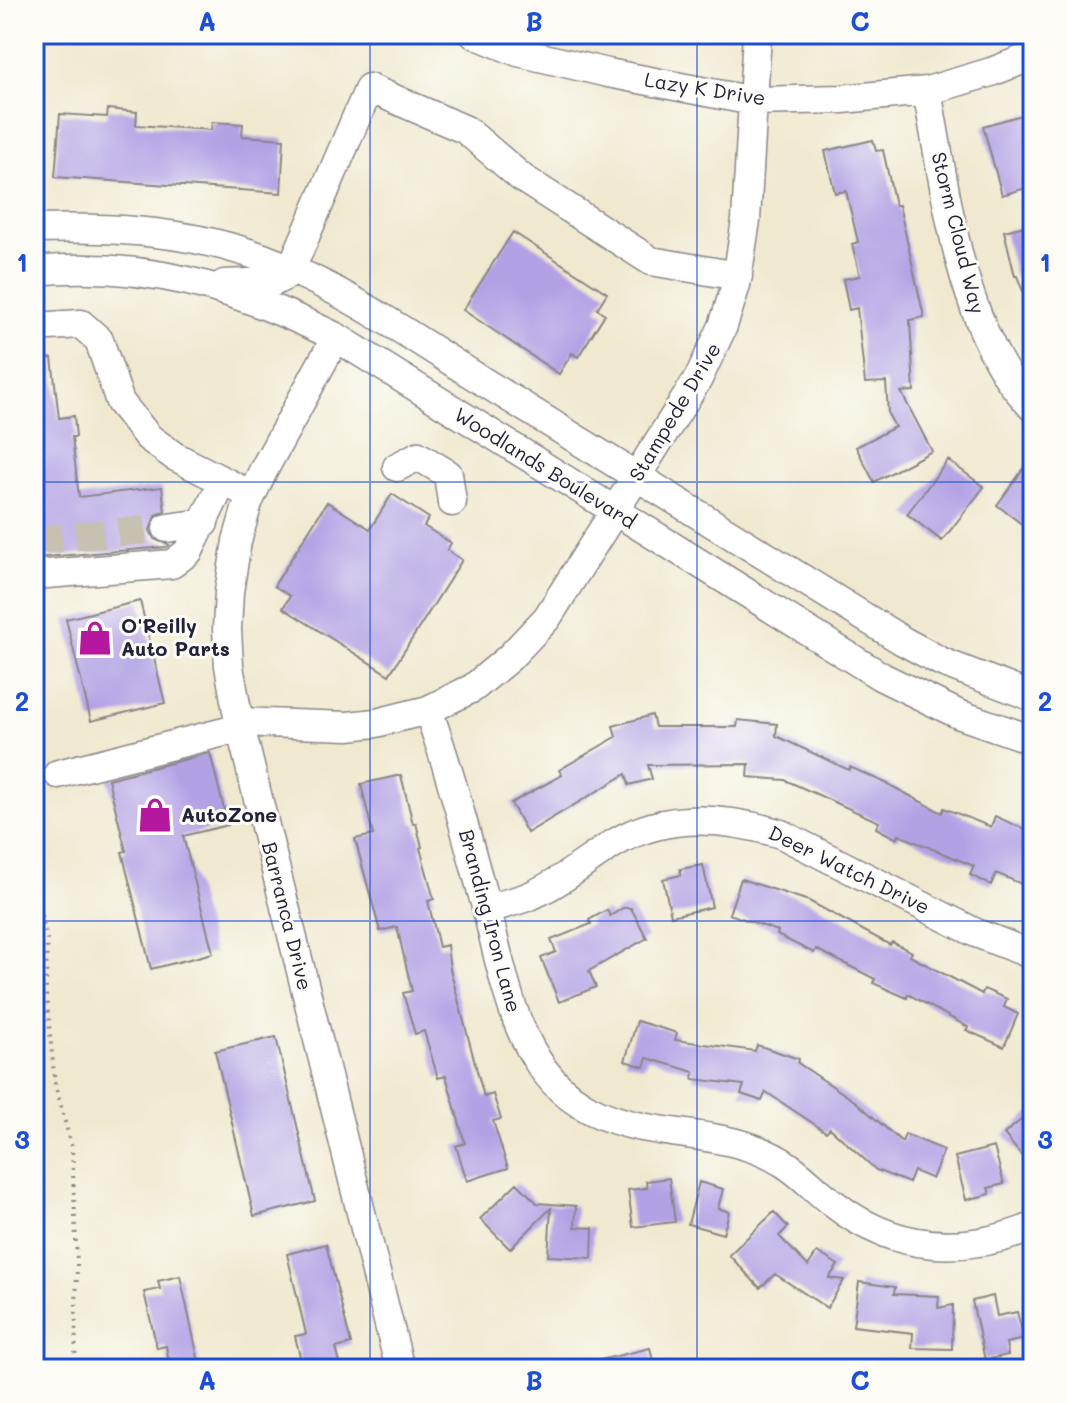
<svg xmlns="http://www.w3.org/2000/svg" width="1067" height="1403" font-family="Mali,sans-serif">
<rect width="100%" height="100%" fill="#fdfcf7"/>
<filter id="ink" filterUnits="userSpaceOnUse"><feTurbulence type="fractalNoise" baseFrequency=".0125" numOctaves="2"/><feDisplacementMap in="SourceGraphic" scale="16" xChannelSelector="R" yChannelSelector="G"/><feConvolveMatrix kernelMatrix="1 2 1 2 8 2 1 2 1" color-interpolation-filters="sRGB"/></filter>
<filter id="wash" filterUnits="userSpaceOnUse"><feTurbulence type="fractalNoise" baseFrequency=".006" numOctaves="4" result="noise"/><feDisplacementMap in="SourceGraphic" scale="32" xChannelSelector="R" yChannelSelector="G"/><feGaussianBlur stdDeviation="1.8" result="paint"/><feColorMatrix in="noise" values="0 0 0 0 0 0 0 0 0 0 0 0 0 0 0 0 0 1.4 0 .05"/><feComposite in="paint" operator="in"/></filter>
<g filter="url(#wash)">
<rect width="100%" height="100%" fill="#f0e9d0"/>
<g id="blocks">
<path fill="#b3a1e5" d="M108,109l29,3 -1,13 75,5 1,-8 31,2 -1,12 42,3 -3,54 -226,-16 5,-63 47,3z
M1029,113l4,13v60l-31,9 -19,-69z
M873,140l3,11 7,-1 12,55h4l25,112 -14,3 4,71 -13,1 31,59 -58,31 -18,-35 39,-20 -7,-13 -2,-32 -21,1 -8,-75 -8,2 -6,-31 17,-3 -8,-32 6,-2 -12,-51 -11,2 -10,-42z
M1033,224v90h-1l-15,-38h-2l-11,-45z
M513,232l94,61 -10,16 8,5 -27,43 -6,-4 -13,21 -96,-64z
M52,358l7,60 15,-2 2,21h-4l7,60 83,-10 3,24 -9,4 -6,15 4,9 15,6 -3,2 -132,11v-198z
M1033,456v77l-36,-28z
M948,460l36,27 -42,54 -35,-27z
M392,494l37,24 -5,8 27,17 -4,7 15,10 -73,115 -106,-67 7,-12 -16,-10 53,-84 43,27z
M140,601l25,102 -74,18 -25,-102z
M652,715l3,12h82l1,-7 39,4 -1,12 73,34 1,-3 38,17 54,29 2,-5 47,19 4,-11 38,17v56l-37,-16 -5,12 -21,-10 4,-9 -75,-31 -2,4 -21,-11 3,-6 -94,-42 -37,-3 1,-13 -101,1 4,14 -23,6 -3,-11 -99,59 -16,-30 51,-28 -3,-5 57,-33 -3,-11z
M210,753l18,72 -45,11 30,117 -62,16 -29,-117 4,-1 -18,-72z
M401,775l12,49 3,-1 6,24 -2,1 14,51 -6,2 11,46 8,-2 3,24 34,128 9,-3 8,25 -8,2 15,47 -41,13 -11,-35 9,-3 -19,-67 -8,2 -14,-47 -9,3 -12,-41 9,-2 -15,-64 -17,4 -25,-92 18,-4 -12,-51z
M703,865l9,42 -41,9 -8,-37 18,-4 -1,-6z
M741,879l68,22 81,44 2,-3 20,10 -2,4 72,38 2,-5 23,10 -3,8 14,7 -14,33 -38,-17 2,-3 -60,-33 -1,4 -34,-15 2,-4 -59,-30 -2,4 -37,-18 1,-4 -49,-17z
M623,908h8l16,30 -58,33 7,16 -37,15 -18,-44 15,-6 -5,-12 40,-16 -2,-4 18,-10 3,6z
M637,1021l40,12 -2,7 80,11 2,-6 42,14 -1,4 58,39 46,40 3,-8 39,16 -12,29 -18,-8 -5,12 -33,-13 -46,-42 -4,4 -60,-40 -4,9 -21,-7 3,-9 -51,-6 1,-7 -47,-14 -3,9 -19,-6z
M276,1037l39,164 -61,15 -39,-165z
M1033,1110v60l-29,-36z
M994,1147l10,37 -16,4 2,6 -24,6 -11,-43z
M669,1178l6,44 -42,5 -5,-37 19,-2 -1,-7z
M699,1182l24,7 -5,19 11,4 -6,22 -35,-10z
M517,1183l20,20 39,3 -1,21 18,1 -1,30 -44,-2 3,-48 -41,41 -30,-30z
M774,1212l14,15 -9,9 29,30 9,-14 21,13 -9,13 15,2 -17,28 -52,-34 -15,14 -31,-33z
M326,1244l25,100 -15,4 4,15 -24,6h-13l-8,-33 11,-2 -19,-80z
M180,1276l19,86 -29,7 -4,-23 -9,2 -13,-56 16,-3 -2,-8z
M859,1282l36,5 -1,7 45,2 -1,12 15,-3 -1,44 -40,-1 1,-15 -60,-7z
M993,1296l4,20 20,-4 7,27 -18,4 2,12 -23,5 -13,-59z
M650,1348l5,21h-62l-1,-7z"/>
</g>
</g>
<g filter="url(#ink)">
<use href="#blocks" fill-opacity="0" stroke="#898686" stroke-width="2"/>
<g fill="none" stroke-linecap="round" stroke-linejoin="round">
<path stroke="#c7c1b2" stroke-width="28" stroke-dasharray="28 14" stroke-linecap="butt" d="M34,540l133,-12"/>
<g stroke="#898686" stroke-width="31">
<path id="minor" d="M474,34l44,18 90,21 145,28 89,-2 85,-8 64,-19 42,-16
M927,91c18,95 28,199 79,283 7,12 18,23 27,34
M34,229c72,-2 145,1 215,24 90,30 168,88 248,137 135,84 270,168 406,251l39,21 91,35
M34,271c112,-11 203,17 302,66l546,340 76,37 75,26
M224,284l49,-2 16,-8 80,-186 97,42 56,48 129,83 87,15
M34,327l47,-3 18,16 21,62 28,35 26,19 77,39
M336,337l-73,134 -15,32 -11,38 -8,51 -2,37 2,37 10,56 161,647
M397,467l21,-11 30,18 4,28
M167,528l37,-5
M34,575l138,-11 17,-13 34,-70
M428,710c22,61 38,124 55,186 21,74 30,175 108,214 60,31 133,16 191,52 19,11 34,29 52,42 60,47 129,51 199,23
M239,722l109,4 28,-3 52,-13 45,-22 36,-30 38,-40 151,-239 25,-53 13,-41 10,-65 11,-186
M58,774l182,-46
M487,909c15,-5 33,-8 47,-15 29,-13 52,-33 79,-50 51,-32 113,-27 168,-10l195,99 57,22"/>
</g>
<path stroke="#898686" stroke-width="4" stroke-dasharray="2 6" stroke-linecap="butt" d="M34,876l13,64 -1,52 9,92 17,64 5,115 -2,106"/>
<use href="#minor" stroke="#fff" stroke-width="28"/>
</g>
</g>
<path fill="none" stroke="#1d4ed8" stroke-width="2" stroke-opacity="0.55" d="M370,34v1335M697,34v1335M34,482h999M34,921h999"/>
<defs>
<g id="shop-bare" transform="scale(2.76)"><path d="M-5-2.5h2.3a2.7 3.5 0 0 1 5.4 0H5L5.5 6h-11ZM-1.5-2.5h3a1.5 2.3 0 0 0-3 0Z" fill="#b5179e" stroke="#fdfcf7" stroke-width="2.5" paint-order="stroke"/></g>
</defs>
<g fill-rule="evenodd">
<use href="#shop-bare" x="95" y="638"/>
<use href="#shop-bare" x="155" y="815"/>
</g>
<g text-anchor="middle" stroke-width="6" stroke-linejoin="round" paint-order="stroke">
<g font-size="20" fill="#22223b" stroke="#fdfcf7">
<text transform="translate(705 89) rotate(9)" y="7">Lazy K Drive</text>
<text transform="translate(958 233) rotate(76)" y="7">Storm Cloud Way</text>
<text transform="translate(675 412) rotate(-59)" y="7">Stampede Drive</text>
<text transform="translate(545 468) rotate(32)" y="7">Woodlands Boulevard</text>
<text transform="translate(849 870) rotate(26)" y="7">Deer Watch Drive</text>
<text transform="translate(287 916) rotate(76)" y="7">Barranca Drive</text>
<text transform="translate(490 921) rotate(75)" y="7">Branding Iron Lane</text>
</g>
<g font-size="20" font-weight="bold" fill="#22223b" stroke="#fdfcf7" text-anchor="start">
<text x="121" y="633">O'Reilly<tspan x="121" dy="23">Auto Parts</tspan></text>
<text x="181" y="822">AutoZone</text>
</g>
</g>
<rect width="1067" height="1403" fill="none" stroke="#fdfcf7" stroke-width="88"/>
<rect x="44" y="44" width="979" height="1315" fill="none" stroke="#1d4ed8" stroke-width="3"/>
<g font-size="26" text-anchor="middle" font-weight="bold" fill="#1d4ed8">
<text x="207" y="31">A</text>
<text x="534" y="31">B</text>
<text x="860" y="31">C</text>
<text x="22" y="272">1</text>
<text x="1045" y="272">1</text>
<text x="22" y="711">2</text>
<text x="1045" y="711">2</text>
<text x="22" y="1149">3</text>
<text x="1045" y="1149">3</text>
<text x="207" y="1390">A</text>
<text x="534" y="1390">B</text>
<text x="860" y="1390">C</text>
</g>
</svg>
